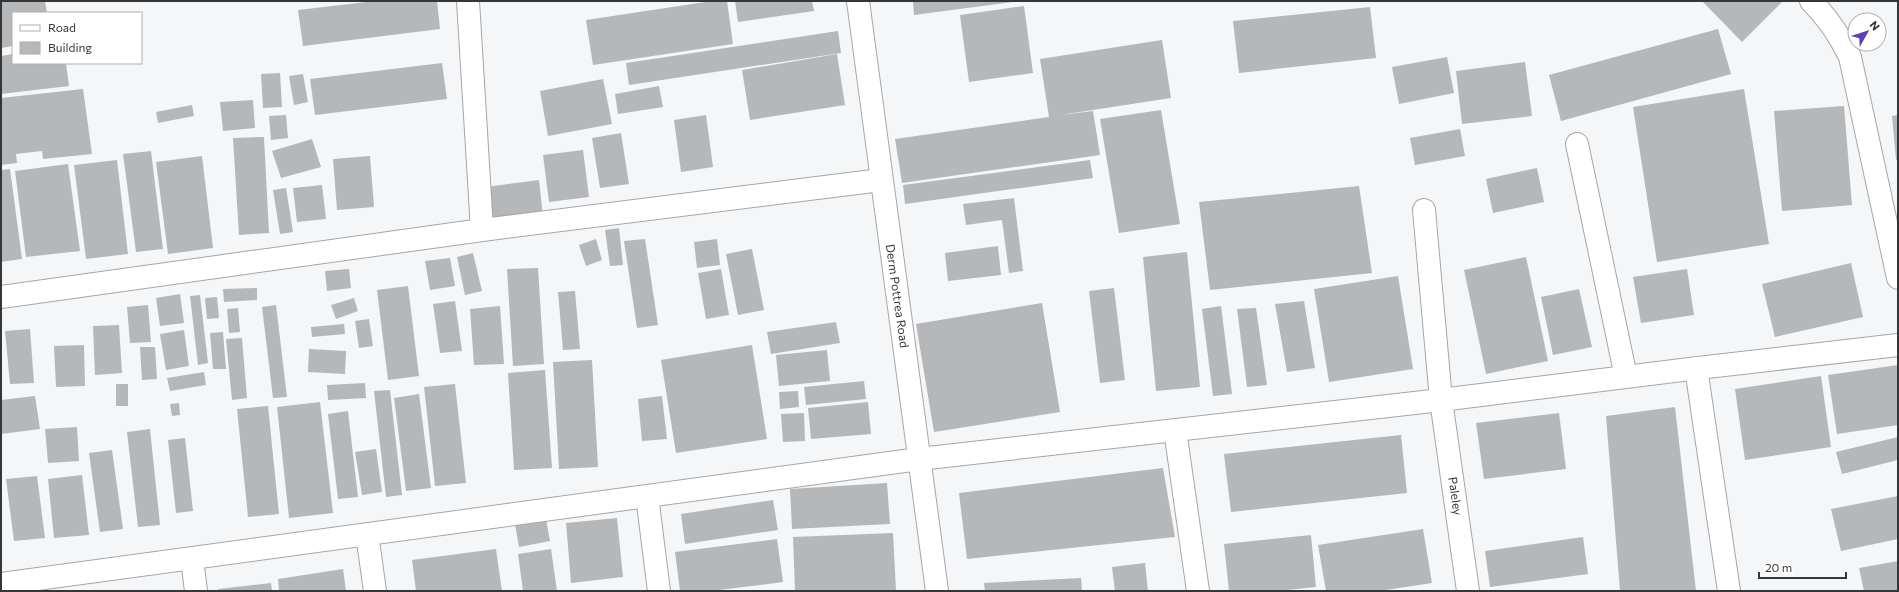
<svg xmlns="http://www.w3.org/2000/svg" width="1899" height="592" font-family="Commissioner,sans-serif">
<rect width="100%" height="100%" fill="#f4f6f8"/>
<path fill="#b6b7b9" d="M1,1h44l2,12h-34v33l-12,2z
M375,1h62l3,28 -137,17 -5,-36z
M712,1h15l6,43 -140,21 -7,-45z
M735,1h77l2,10 -76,11z
M913,1h100v1l-99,13z
M1702,1h81l-41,41z
M1024,6l9,67 -64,9 -9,-67z
M1370,7l6,51 -137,15 -6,-52z
M1718,29l13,45 -170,47 -12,-46z
M838,31l3,22 -212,32 -3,-22z
M1162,40l9,58 -111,17 33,-4 7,44 -198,28 -7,-44 154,-22 -9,-58z
M13,54v9h53l3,23 -68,8v-38z
M837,54l8,51 -95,15 -8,-50z
M1447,57l7,36 -55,11 -7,-37z
M1525,62l7,54 -70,8 -6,-53z
M442,63l5,36 -132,16 -5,-36z
M280,73l2,34 -19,1 -2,-34z
M303,74l5,28 -14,3 -5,-29z
M603,79l9,45 -64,12 -8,-45z
M659,86l4,21 -45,7 -3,-20z
M83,89l9,65 -49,5 -1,-8 -26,3 1,9 -16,2v-67z
M1744,89l25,155 -112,18 -24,-155z
M253,100l2,28 -32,3 -3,-29z
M192,105l2,11 -36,7 -2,-11z
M1844,106l8,99 -70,6 -8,-100z
M1161,110l19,114 -61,9 -19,-114z
M286,115l2,23 -17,2 -2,-24z
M706,115l7,52 -32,5 -7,-52z
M1898,115v45h-2l-4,-44z
M1460,129l5,27 -50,9 -5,-27z
M621,133l8,51 -29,4 -8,-50z
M264,137l5,96 -30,2 -6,-97z
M312,139l9,28 -40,11 -9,-27z
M583,150l6,47 -40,5 -6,-47z
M151,151l12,98 -27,3 -13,-98z
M202,156l11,92 -45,6 -12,-92z
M370,156l4,51 -37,3 -4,-51z
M117,160l11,94 -42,5 -12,-94z
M1090,160l3,18 -188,26 -2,-19z
M68,164l12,87 -54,6 -11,-86z
M1537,168l7,34 -51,11 -7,-34z
M10,169l12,90 -21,3v-92z
M539,180l4,37 -52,7 -5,-37z
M322,185l4,34 -29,3 -4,-34z
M1359,186l13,87 -162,17 -11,-88z
M286,188l7,44 -13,2 -7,-44z
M1014,198l9,73 -14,2 -7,-53 -36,5 -3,-21z
M619,228l4,37 -13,1 -5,-36z
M596,239l6,21 -16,6 -7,-21z
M645,239l13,86 -21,3 -13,-87z
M717,239l3,26 -23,3 -3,-26z
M998,246l3,29 -53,6 -3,-28z
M752,249l12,61 -26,5 -12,-61z
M1187,252l13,135 -44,4 -13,-134z
M473,253l9,38 -17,4 -8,-38z
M1526,257l22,104 -62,13 -22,-104z
M450,258l5,28 -25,4 -5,-29z
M1851,263l12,54 -88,20 -13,-53z
M538,268l6,96 -31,2 -6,-97z
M349,269l2,19 -24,3 -2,-20z
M721,269l8,46 -23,4 -8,-46z
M1687,269l7,46 -53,8 -8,-46z
M1398,276l15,93 -84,13 -15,-93z
M408,286l11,90 -31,4 -11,-90z
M257,288v12l-33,2 -1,-13z
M1114,288l11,92 -25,3 -11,-92z
M1579,289l13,58 -39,8 -12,-58z
M575,291l5,58 -17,1 -5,-58z
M180,294l4,29 -24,3 -4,-28z
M200,295l8,68 -10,2 -8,-69z
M217,297l2,21 -12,1 -2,-21z
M354,298l4,13 -22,8 -5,-14z
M455,301l7,50 -22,2 -7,-49z
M1304,301l11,67 -28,4 -12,-68z
M1042,303l18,109 -126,20 -18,-108z
M148,305l3,37 -21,1 -3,-36z
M276,305l11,92 -14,1 -11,-91z
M500,306l4,58 -30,1 -4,-56z
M1221,306l11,88 -19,2 -11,-87z
M238,308l2,24 -11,1 -2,-24z
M1256,308l11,77 -20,2 -10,-78z
M369,319l4,27 -14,2 -4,-27z
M836,322l4,21 -69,11 -4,-22z
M344,324l1,10 -33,3 -1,-10z
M119,325l3,48 -27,2 -2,-49z
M30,329l4,54 -24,1 -5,-53z
M184,330l5,36 -23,4 -6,-36z
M223,332l3,37h-13l-3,-36z
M242,338l5,60 -15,2 -6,-61z
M84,345l1,41 -29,1 -2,-41z
M752,345l15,94 -91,14 -15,-93z
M140,347h15l2,32 -15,1z
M309,349l37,2 -1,23 -37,-2z
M827,350l3,31 -51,5 -3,-31z
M592,360l6,107 -39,2 -6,-107z
M1898,365v60l-61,9 -9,-59z
M545,370l7,98 -38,2 -6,-97z
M204,372l2,13 -36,6 -3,-13z
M1821,376l10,71 -86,13 -10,-71z
M864,381l2,18 -60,6 -2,-18z
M365,383l1,15 -38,2 -1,-15z
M116,384h12v22h-12z
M455,384l11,99 -31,3 -11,-99z
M390,390l12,105 -16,2 -12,-106z
M798,391l1,16 -19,2 -1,-17z
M419,394l12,94 -25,3 -12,-93z
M35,396l5,33 -39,5v-34z
M662,396l5,43 -25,2 -4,-42z
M320,402l13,111 -44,5 -12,-111z
M868,402l3,32 -60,5 -3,-31z
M179,403l1,12 -8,1 -2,-12z
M268,406l11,108 -31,3 -11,-108z
M1675,407l21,184h-76l-14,-175z
M348,411l10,86 -20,2 -10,-85z
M804,413l1,28 -22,1 -2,-28z
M1559,413l7,56 -82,10 -8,-56z
M77,427l2,34 -31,2 -3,-34z
M150,429l10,96 -22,2 -11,-95z
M1401,435l6,58 -176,19 -7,-58z
M1898,437v23l-56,14 -6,-22z
M185,438l8,73 -17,2 -8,-73z
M376,449l6,43 -20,3 -7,-43z
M112,450l11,79 -23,3 -11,-79z
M1163,468l12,69 -208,22 -8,-66z
M82,475l7,60 -35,3 -6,-59z
M37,476l8,62 -31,3 -8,-62z
M887,483l3,41 -98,5 -2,-40z
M1898,496v43l-57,12 -10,-42z
M773,500l5,30 -93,14 -4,-30z
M617,518l6,59 -52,6 -5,-60z
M546,519l4,22 -31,6 -4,-23z
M1423,529l9,54 -53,8h-53l-8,-46z
M893,533l3,57 -101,1 -2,-54z
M1311,535l5,52 -39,4h-48l-5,-47z
M1583,537l5,37 -98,13 -5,-36z
M777,539l6,43 -72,9h-31l-5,-39z
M496,549l6,42h-86l-4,-31z
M551,549l6,42h-34l-5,-37z
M1898,561v30h-34l-5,-23z
M1145,563l3,28h-33l-3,-24z
M343,569l3,22h-67l-1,-12z
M1081,578l1,13h-97l-1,-8z
M271,583l1,8h-54v-2z"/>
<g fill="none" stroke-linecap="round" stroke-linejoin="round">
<g stroke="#a4a6a8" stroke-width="24">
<path id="minor" d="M468,1l14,229
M858,1l79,590
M1811,1c17,17 29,35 39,56l48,221
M1577,144l49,233
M1424,210l17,190 27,191
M1,297l481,-67 399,-50
M1696,368l33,223
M1175,430l23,161
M647,496l12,95
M367,534l8,57
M192,559l4,32
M1,584l918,-125 522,-59 257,-32 200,-23"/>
</g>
<use href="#minor" stroke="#fff" stroke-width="22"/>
</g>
<g text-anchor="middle" stroke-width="3" stroke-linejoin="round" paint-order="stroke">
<g font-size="12" fill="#353637" stroke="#fff">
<text transform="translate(897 296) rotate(82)" y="4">Derm Pottrea Road</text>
<text transform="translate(1455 496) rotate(82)" y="4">Paleley</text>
</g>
</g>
<rect width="1899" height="592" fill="none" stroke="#353637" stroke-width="4"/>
<rect x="12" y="12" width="130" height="52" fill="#ffffff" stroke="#aeafaf"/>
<rect x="20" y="25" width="20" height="6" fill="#ffffff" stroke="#aeafaf"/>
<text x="48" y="32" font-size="12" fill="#353637">Road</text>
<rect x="20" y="42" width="20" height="12" fill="#b6b7b9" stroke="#aeafaf"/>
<text x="48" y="52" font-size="12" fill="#353637">Building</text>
<g transform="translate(1867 32) rotate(51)"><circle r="19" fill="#ffffff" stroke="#aeafaf"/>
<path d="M0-3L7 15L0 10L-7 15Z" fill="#5e3fb7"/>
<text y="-6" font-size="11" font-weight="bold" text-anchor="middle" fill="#353637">N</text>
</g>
<path d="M1759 572v6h87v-6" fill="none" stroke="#353637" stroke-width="2"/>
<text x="1765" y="572" font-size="12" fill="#353637" stroke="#ffffff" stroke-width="3" paint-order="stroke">20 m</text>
</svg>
